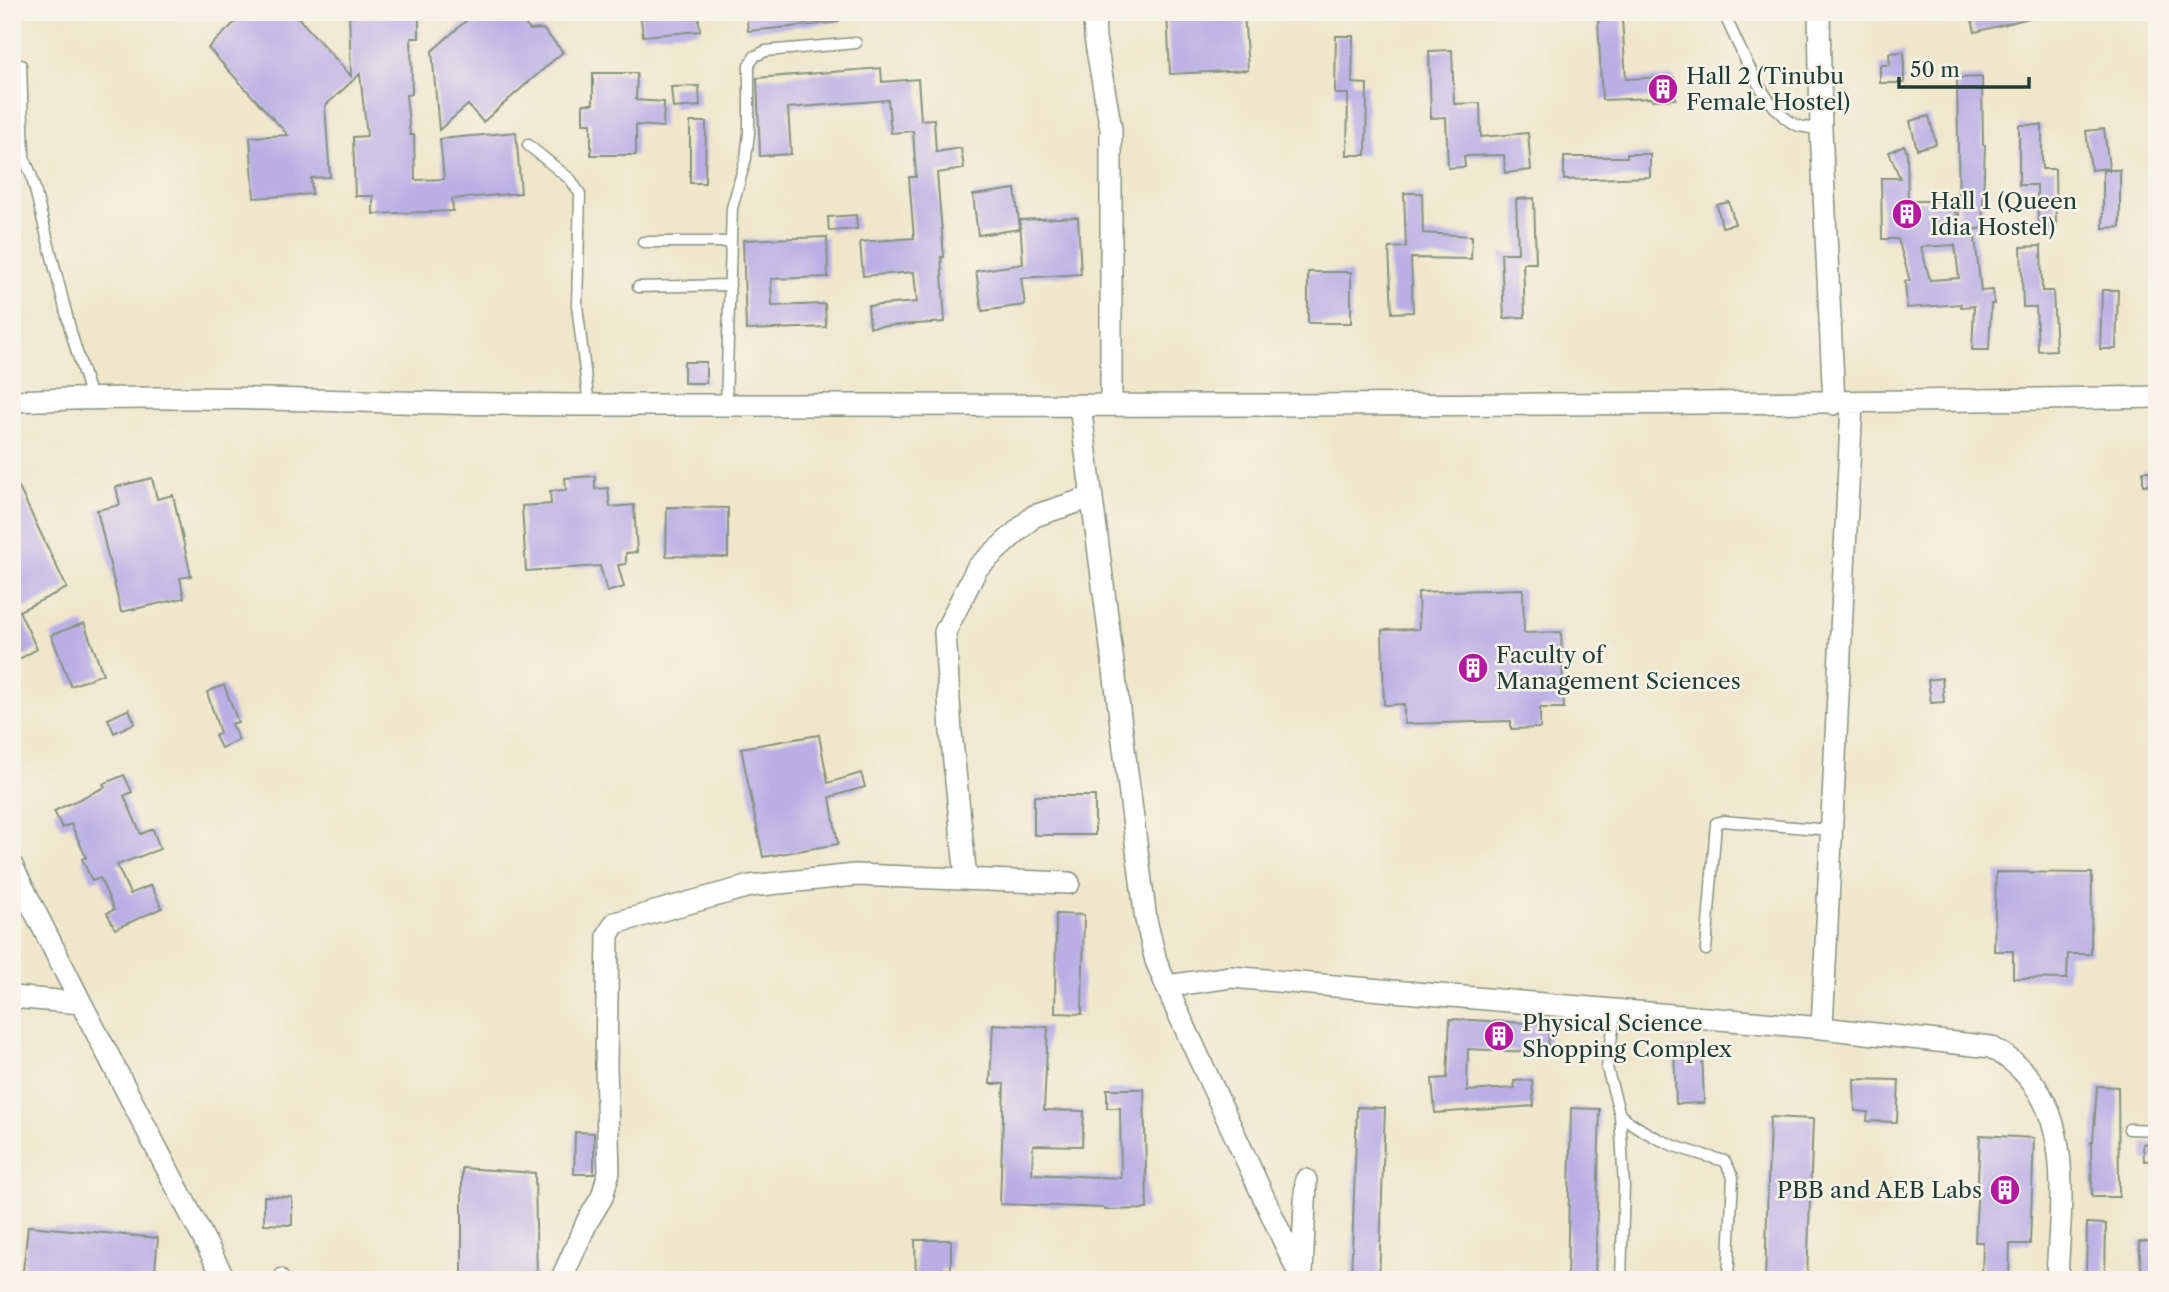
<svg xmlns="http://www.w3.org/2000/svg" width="2169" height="1292" font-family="'Libre Caslon Text',serif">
<rect width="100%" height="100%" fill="#f7f3e8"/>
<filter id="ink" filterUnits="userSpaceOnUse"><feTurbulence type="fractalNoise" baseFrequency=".0143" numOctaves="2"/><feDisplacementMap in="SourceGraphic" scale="14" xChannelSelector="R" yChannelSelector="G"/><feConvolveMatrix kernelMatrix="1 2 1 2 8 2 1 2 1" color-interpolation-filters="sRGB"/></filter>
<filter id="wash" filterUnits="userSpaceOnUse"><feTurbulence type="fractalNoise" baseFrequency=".00686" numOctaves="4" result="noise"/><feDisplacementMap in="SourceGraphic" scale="28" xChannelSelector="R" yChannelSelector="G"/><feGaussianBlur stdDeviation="1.57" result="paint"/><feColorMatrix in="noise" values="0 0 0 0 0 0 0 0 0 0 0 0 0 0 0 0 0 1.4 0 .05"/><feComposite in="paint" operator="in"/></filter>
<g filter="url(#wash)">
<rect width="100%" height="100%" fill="#efe6cb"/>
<g id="blocks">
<path fill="#b9afe5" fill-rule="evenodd" d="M246,12h47l58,64 -2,-64h70v26h-8l1,56 -6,1 4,40h4l1,45 29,-1 -4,-40 76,-7 5,61 -69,6 1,12 -80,3v-18h-18l-2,-59 14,-1 -7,-62 -35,32 5,71 -19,1 1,16 -58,4 -4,-61 38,-2 -80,-87z
M476,12h42l1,5 11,13 13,-1 20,23 -80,70 -15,-17 -29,25 -7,-79z
M640,12h58l2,19 -57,5z
M746,12h93v10l-91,9z
M1167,12h77l4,58 -78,4z
M1970,12h62l1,5 -58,15z
M1622,19l4,60 48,-2 2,22 -24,1v-2l-50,2 -4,-80z
M1336,36h17l-1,47 15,1 -1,71h-19l1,-61h-13z
M1452,50l2,54 26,-1 1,34 47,-4 3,37 -26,3 -1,-18 -40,1 1,11 -17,1 -2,-51 -15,1 -2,-67z
M1904,52v31h-24v-18h10l-1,-12z
M881,68l1,14 36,-3 3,41 13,-1 2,33 25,-4 3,21 -27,4 7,84h-3l4,65 -75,5 -2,-21 49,-4 -3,-30 -51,4 -3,-34 54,-4 -5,-61h7l-3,-46 -22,2 -3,-33 -100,8 3,46 -31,2 -3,-78z
M593,73h44l-1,27 28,2 -1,25 -27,-2v30h-45v-32h-8v-19h10z
M1982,77l1,68h2l-3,84h-8l7,62 12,-1 1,14h-3l-2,46h-17l2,-44 -13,1v-3l-54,4 -2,-27h5l-12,-42h-16l-1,-61h19l-11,-26 15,-7 3,7 1,49h44l4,14h3l-2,-137zM1955,245l4,33 -29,2 -9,-33z
M699,86l1,20 -27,2 -2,-21z
M1929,116l7,28 -19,5 -7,-28z
M690,122h16l-1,61h-15z
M2019,125h23v44h13l1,59 -18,-1 -1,-42h-18z
M2104,129l5,39 -18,2 -5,-39z
M1627,154h23v23l-86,3v-23h63z
M2103,170h17v57l-17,1z
M1015,189l5,40 -42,6 -5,-40z
M1404,193h18l1,40 49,3 -1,23 -60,-1 2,54 -21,1 -3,-65 17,-1z
M1534,198l2,65h-13l2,54 -21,1 -3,-65h17l-2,-54z
M1729,202l6,22 -13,3 -5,-22z
M856,215l1,14 -28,2 -1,-14z
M1078,217l3,57 -60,4 4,27 -43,6 -6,-40 47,-7 -3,-44z
M827,237l1,40 -57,2 1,27 53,-2 1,23 -80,3 -3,-90z
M2041,246l1,45h11l3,59 -18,1 -2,-44h-13l-2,-60z
M1308,272h43v51h-43z
M2102,290h16l-2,59h-16z
M684,362h22v21h-22z
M2143,471h14v14h-14z
M12,473l55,115 -48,23 18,38 -25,14z
M595,476v13l13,-1 2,19 24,-2 3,47 -11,1v11l-8,1 6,22 -17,5 -7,-26 -74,5 -4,-65 29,-2 -1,-13 16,-1 -1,-12z
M152,478l5,21 16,-4 18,81 -11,2 4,20 -63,14 -24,-102 23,-5 -4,-18z
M667,507l61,1v49l-62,-1z
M1523,589l1,44 37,-1 3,76h-24v20l-29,1v-8l-107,3v-20l-20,1 -2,-75 37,-1 -1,-37z
M84,623l19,51 -32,12 -20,-51z
M1942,678l2,24 -13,1 -3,-23z
M224,685l14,37 -7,2 8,16 -18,8 -6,-12 5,-3 -13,-41z
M129,709l6,14 -21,10 -6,-14z
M819,735l9,48 33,-10 4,14 -35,10 8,47 -75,13 -22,-109z
M124,775l8,17 -8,4 17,38 12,-5 7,20 -43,16 13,29 21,-9 11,23 -47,21 -8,-16 7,-3 -14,-32 -8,3 -10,-22 4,-2 -15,-33 -9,4 -8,-17 51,-24 -2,-3z
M1034,796h61v39h-61z
M1996,872l96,1 -1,81h-23l-1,25 -54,-1v-27h-19z
M1056,914l28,1 -2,99 -27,-1z
M1450,1019l99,5 -1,29 -80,-4 -1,42 48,-3 -1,-7 18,-1 2,26 -99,7 -3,-34 15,-1z
M993,1024l55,3 -4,83 40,1 -2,35 -49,-1 -1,29 89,4 -1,-70h-13v-19h37l3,120 -42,1v-2l-105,-4 4,-120h-14z
M1702,1048l2,55 -28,1 -2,-55z
M1854,1079l45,1 -2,42 -30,-1 1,-9 -13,-1z
M2097,1086l21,1 1,110h-27l-1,-55h2z
M1357,1107l28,1 -6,172h-28z
M1571,1108l29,1 -5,171h-28z
M1770,1117l43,2 -6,161h-42z
M575,1132l19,1v41h-20z
M1980,1135l54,3 -4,106h-20l-1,36h-27l1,-38h-8z
M2157,1143v17l-13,1 -1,-17z
M462,1168l73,5 2,107h-75z
M264,1196l28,1v28l-28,-1z
M2087,1223l19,1 -1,56h-19z
M28,1226l130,12 -4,42h-132z
M915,1240h36v29h-10v11h-25z
M2157,1241v39h-15l-3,-38z"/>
</g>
</g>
<g filter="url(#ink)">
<use href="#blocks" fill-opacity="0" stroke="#879280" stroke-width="2"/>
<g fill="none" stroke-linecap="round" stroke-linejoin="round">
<g stroke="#879280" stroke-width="13">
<path id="lane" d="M1723,12c17,34 38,93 71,112 8,4 18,4 27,5
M21,65l3,92 7,17 41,162 19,62
M528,145l43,35 9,14 -3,111 12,100
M643,242h88
M638,287l92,-2
M726,405l6,-197 14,-50 3,-25v-68l6,-9 11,-5 90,-8
M1706,950l10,-127 7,-2 108,9
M1616,1010l-9,58 13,47 4,71 -3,94
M1620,1115c35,27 63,35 105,46l8,16 -5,103
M2129,1129l28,1
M281,1274l4,6"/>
</g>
<g stroke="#879280" stroke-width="24">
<path id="street" d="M1094,12l1,26 16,91v276
M1819,12l2,117 13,275
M12,401c201,-9 402,5 604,4 513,0 1027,2 1541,-8
M1080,405l66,515 10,41 19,45 127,274
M12,866l69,137 144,277
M966,878l-15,-146 -6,-100 32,-64 57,-52 58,-19
M1167,986l64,-9 591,51 169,19c89,49 69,148 66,233
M12,997l69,6
M1822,1028l30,-625
M1302,1274l4,-94
M561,1280l26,-58 15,-25 7,-25 -3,-106 2,-131 7,-12 135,-37 105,-11 214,8"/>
</g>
<use href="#lane" stroke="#fff" stroke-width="10"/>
<use href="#street" stroke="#fff" stroke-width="21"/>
</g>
</g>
<defs>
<g id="building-disc" transform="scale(1.575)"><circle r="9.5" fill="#b5179e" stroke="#f7f3e8"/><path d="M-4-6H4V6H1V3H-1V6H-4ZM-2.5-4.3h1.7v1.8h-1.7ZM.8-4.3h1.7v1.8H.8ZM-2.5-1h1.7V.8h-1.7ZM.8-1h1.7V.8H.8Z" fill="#fff"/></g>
</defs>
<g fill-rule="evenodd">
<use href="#building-disc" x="1663" y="89"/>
<use href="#building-disc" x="1907" y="214"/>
<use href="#building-disc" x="1473" y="668"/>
<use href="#building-disc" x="1499" y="1036"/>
<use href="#building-disc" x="2005" y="1190"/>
</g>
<g text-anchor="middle" stroke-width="5" stroke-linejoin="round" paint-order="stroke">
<g font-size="23" fill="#1f3d34" stroke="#f7f3e8" text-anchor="start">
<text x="1686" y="84">Hall 2 (Tinubu<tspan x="1686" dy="26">Female Hostel)</tspan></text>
<text x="1930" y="209">Hall 1 (Queen<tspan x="1930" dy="26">Idia Hostel)</tspan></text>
<text x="1496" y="663">Faculty of<tspan x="1496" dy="26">Management Sciences</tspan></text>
<text x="1522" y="1031">Physical Science<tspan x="1522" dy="26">Shopping Complex</tspan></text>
<text x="1982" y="1198" text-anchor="end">PBB and AEB Labs</text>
</g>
</g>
<rect width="2169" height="1292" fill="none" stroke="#f7f3e8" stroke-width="42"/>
<path d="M1899 77v10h130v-10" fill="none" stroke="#1f3d34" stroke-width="3.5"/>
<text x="1910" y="77" font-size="21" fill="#1f3d34" stroke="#f7f3e8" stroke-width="5" paint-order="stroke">50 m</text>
</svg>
